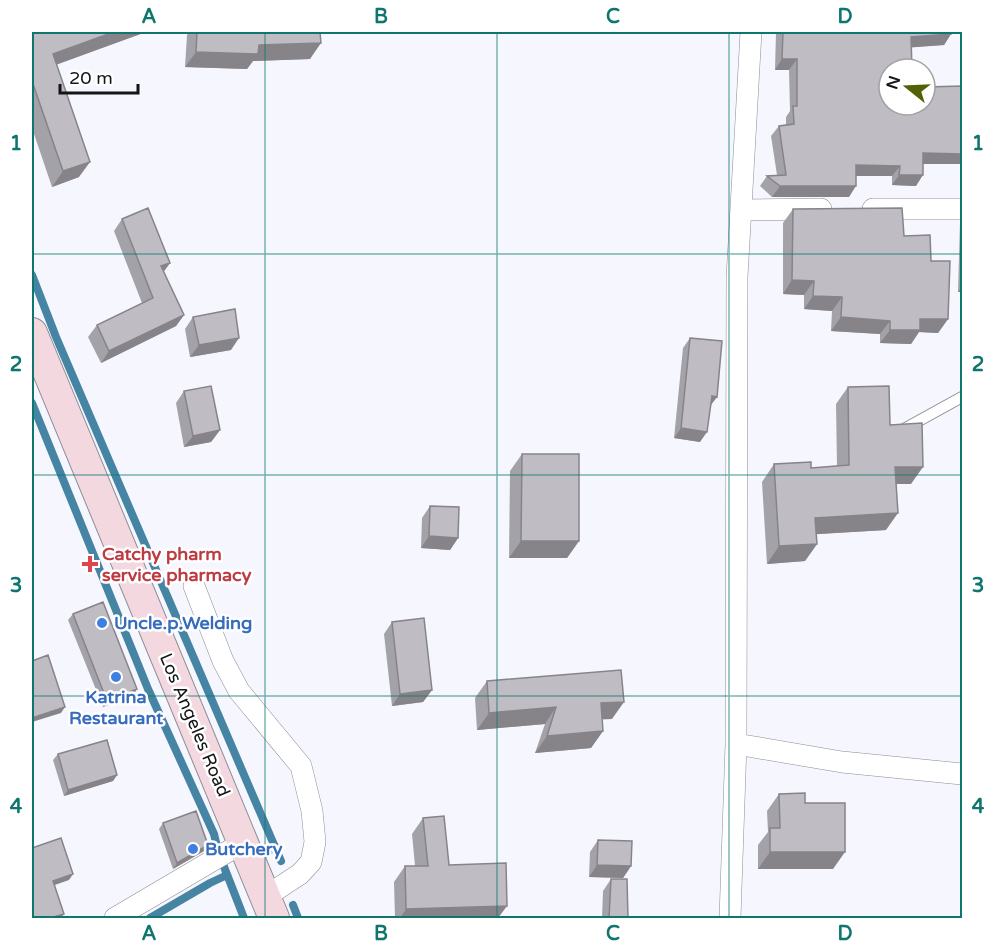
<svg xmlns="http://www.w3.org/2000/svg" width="994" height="950" font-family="'Varela Round',sans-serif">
<rect width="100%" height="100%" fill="#f5f6fe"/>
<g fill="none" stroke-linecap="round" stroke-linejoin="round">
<path stroke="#4684a4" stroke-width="8" d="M32,275l24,62 225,524
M32,403l116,286 66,145 4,17
M221,859l23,59
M257,860l18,-14
M293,905l5,13
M150,918l60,-35 17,-8"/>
<g stroke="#8c8d95" stroke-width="12">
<path id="lane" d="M904,429l58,-32"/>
</g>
<g stroke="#8c8d95" stroke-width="22">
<path id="street" d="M873,209h89
M741,210l80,-1
M194,586l29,75 16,30 62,75 11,45 3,31 -4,20 -11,12 -35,23
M736,744l106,18 120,12
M115,918l129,-76
M730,918l6,-174 1,-467 14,-245"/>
</g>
<g stroke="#8c8d95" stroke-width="32">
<path id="secondary" d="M32,333l242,585"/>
</g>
<use href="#lane" stroke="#fff" stroke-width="10"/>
<use href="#street" stroke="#fff" stroke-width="21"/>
<use href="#secondary" stroke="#f4d8df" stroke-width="30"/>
</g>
<path fill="#a4a2a9" d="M32,32h114l-90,32 23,113 -27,10 -20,-59z
M189,32h131l-10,27 -57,2 -6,8 -62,-2 2,-32z
M776,32h187h-12v2l-7,11 -32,2 -23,58 74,-19v78h-40l-7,22 -24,-1v-9h-36l-7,21h-77l-12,-11 7,-10 10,-1 -6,-39 8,-10 7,-1v-8l4,-6 -1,-41h-14z
M793,209l111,27 27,25 17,58 -10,14 -19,-1 -8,12 -31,-1v-9l-49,-3 1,-20 -28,-2v-14l-21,-1v-71z
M122,219l48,44 -7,9 21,43 -8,11 -75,37 -13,-26 9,-12 45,-22 -28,-72z
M963,219v73h-5l2,-70z
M193,317l38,33 -41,7 -5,-28z
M690,338l27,59 -6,8 -11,37 -26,-4 9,-90z
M848,387l42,38 21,59h-15l-10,46 -70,4 1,10 -12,17 -38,3 -5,-82 12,-18 37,4 26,-2 -1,-62z
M184,391l36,39 -9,12 -27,5 -8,-44z
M522,454l57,87 -12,17h-58l1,-87z
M430,506l28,32 -8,12 -29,-2 1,-30z
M73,614l64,75 -4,6 -30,12 -35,-87z
M392,622l40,68 -9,12 -31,4 -8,-72z
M487,681l125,38h-10l1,12 -12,17 -56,5 10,-29 -68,6 -2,-32z
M58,754l59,21 -4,6 -49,15 -11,-36z
M779,794l26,9 28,66h-75v-24l10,-13 -1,-21z
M423,818l26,47 49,53h-103l-1,-36 11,-16h10l-3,-32z
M163,823l45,22 -4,6 -31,18 -14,-40z
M598,840l33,26 -8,12 -34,-1 1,-25z
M611,879l17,39h-26l1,-27z"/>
<path fill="#868489" d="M114,32h32l-104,38 11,-16z
M951,34l-7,11 -40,3 7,-11z
M321,43l-11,16 -57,2 -6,8 -62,-2 11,-15 63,-7z
M782,59h15l-8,11h-14z
M923,153l40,1v10h-47z
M90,162l-11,15 -27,10 11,-16z
M856,165l44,1 -8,10h-44z
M899,175h24l-7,11 -24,-1z
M780,186h76l-7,11h-77z
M170,263l-8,11 -1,-8z
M792,280l22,1 -10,14 -21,-1z
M963,286v6h-5z
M813,296l29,1 -10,14 -28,-2z
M184,315l-8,11 -75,37 8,-12z
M841,317l49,4 -10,13 -49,-3z
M920,319h28l-10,14 -19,-1 -8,12 -31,-1 10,-13z
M239,338l-8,12 -41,7 9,-12z
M712,396l5,1 -8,10z
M681,428l26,4 -7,10 -26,-4z
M220,430l-9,12 -27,5 9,-11z
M895,467h28l-12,17h-28z
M898,513l-12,17 -83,5 12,-17z
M429,536l29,2 -8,12 -29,-2z
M521,541h58l-12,17h-58z
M817,544l-12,17 -38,3 12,-18z
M137,689l-4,6 -30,12 4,-6z
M432,690l-9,12 -31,4 8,-12z
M624,702l-12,17 -23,1 12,-17z
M65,707l-4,6 -29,9v-4z
M556,707l-11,17 -68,6 12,-17z
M603,731l-12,17 -56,5 12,-17z
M117,775l-4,6 -49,15 4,-6z
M208,845l-4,6 -31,18 4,-6z
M770,852h75l-12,17h-75z
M597,865l34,1 -8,12 -34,-1z
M73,874l-4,6 -20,7 4,-6z
M507,906l-9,12h-98l6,-9z
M64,914l-3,4h-11z"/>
<path fill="#bfbcc4" stroke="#868489" stroke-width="1.5" d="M32,32h82l-61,22 37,108 -27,9 -31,-90z
M197,32h123l1,11 -62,2 -1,9 -62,-2z
M783,32h168v2l-40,3 1,32h-23v36h36v-18l38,-1v68l-40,-1v22h-24l1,-9 -44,-1v21h-76l-13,-10 19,-1 -7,-49 15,-2 -1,-18h4v-47h-15z
M148,208l22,55 -9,3 23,49 -75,36 -12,-26 56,-27 -31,-79z
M902,208l2,28 26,-1 1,26h19l-2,58h-28v11h-30v-9l-49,-4 1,-20 -29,-1 1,-15 -22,-1 1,-71z
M235,309l4,29 -40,7 -6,-28z
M690,338l32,3 -5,56 -5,-1 -5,36 -26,-4z
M211,386l9,44 -27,6 -9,-45z
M889,386l1,39 32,-2 1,44h-28l3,46 -83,5 2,26 -38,2 -5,-82 37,-2v6l38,-3 -1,-78z
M522,454h57v87h-58z
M430,506l29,1 -1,31 -29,-2z
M103,602l34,87 -30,12 -34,-87z
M424,618l8,72 -32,4 -8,-72z
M48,655l17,52 -33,11v-57z
M621,670l3,32 -23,1 2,28 -56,5 9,-29 -67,6 -2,-32z
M107,740l10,35 -49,15 -10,-36z
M805,793v10h40v49h-75v-24h10l-1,-34z
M196,811l12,34 -31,18 -14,-40z
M444,816l5,49 57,-2 1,43 -101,3 -1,-43h23l-5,-48z
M61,838l12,36 -20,7 11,33 -14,4h-18v-70z
M598,840l34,1 -1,25 -34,-1z
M611,879h16l1,39h-19z"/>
<path fill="none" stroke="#0f766e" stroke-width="1.5" stroke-opacity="0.55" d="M265,32v886M497,32v886M729,32v886M32,254h930M32,475h930M32,696h930"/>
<path fill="#e0444e" stroke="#fff" stroke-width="2" d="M87 555h6v6h6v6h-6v6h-6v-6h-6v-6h6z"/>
<g fill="#3f7fe0" stroke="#fff" stroke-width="2">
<circle cx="102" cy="623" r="6"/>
<circle cx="116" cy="677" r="6"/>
<circle cx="193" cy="849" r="6"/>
</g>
<g text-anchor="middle" stroke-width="5" stroke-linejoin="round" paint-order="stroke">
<g font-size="18" font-weight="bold" fill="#be3a42" stroke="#fff" text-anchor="start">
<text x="102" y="560">Catchy pharm<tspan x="102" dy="21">service pharmacy</tspan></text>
</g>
<g font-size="18" font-weight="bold" fill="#366cbe" stroke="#fff" text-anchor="start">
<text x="114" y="629">Uncle.p.Welding</text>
<text x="116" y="703" text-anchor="middle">Katrina<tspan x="116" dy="21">Restaurant</tspan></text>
<text x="205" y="855">Butchery</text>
</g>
<g font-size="18" fill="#131416" stroke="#fff">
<text transform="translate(195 725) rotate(67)" y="6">Los Angeles Road</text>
</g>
</g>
<rect width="994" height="950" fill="none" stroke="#ffffff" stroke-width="66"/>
<g transform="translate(907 87) rotate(288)"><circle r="28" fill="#ffffff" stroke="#a1a1a2" stroke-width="1.5"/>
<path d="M0-4.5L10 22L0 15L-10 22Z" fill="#516106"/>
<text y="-9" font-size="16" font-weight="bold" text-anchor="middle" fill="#131416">N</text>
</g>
<path d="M60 84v9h78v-9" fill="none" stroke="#131416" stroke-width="3"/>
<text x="69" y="84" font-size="18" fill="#131416" stroke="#ffffff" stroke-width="4.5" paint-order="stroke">20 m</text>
<rect x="33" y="33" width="928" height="884" fill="none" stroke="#0f766e" stroke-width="2"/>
<g font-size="20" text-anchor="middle" font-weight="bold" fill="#0f766e">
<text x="149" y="23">A</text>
<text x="381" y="23">B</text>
<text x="613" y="23">C</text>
<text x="845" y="23">D</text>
<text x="16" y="150">1</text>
<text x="978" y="150">1</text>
<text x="16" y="371">2</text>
<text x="978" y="371">2</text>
<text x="16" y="592">3</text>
<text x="978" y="592">3</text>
<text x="16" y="813">4</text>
<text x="978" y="813">4</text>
<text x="149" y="940">A</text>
<text x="381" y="940">B</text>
<text x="613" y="940">C</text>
<text x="845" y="940">D</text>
</g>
</svg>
